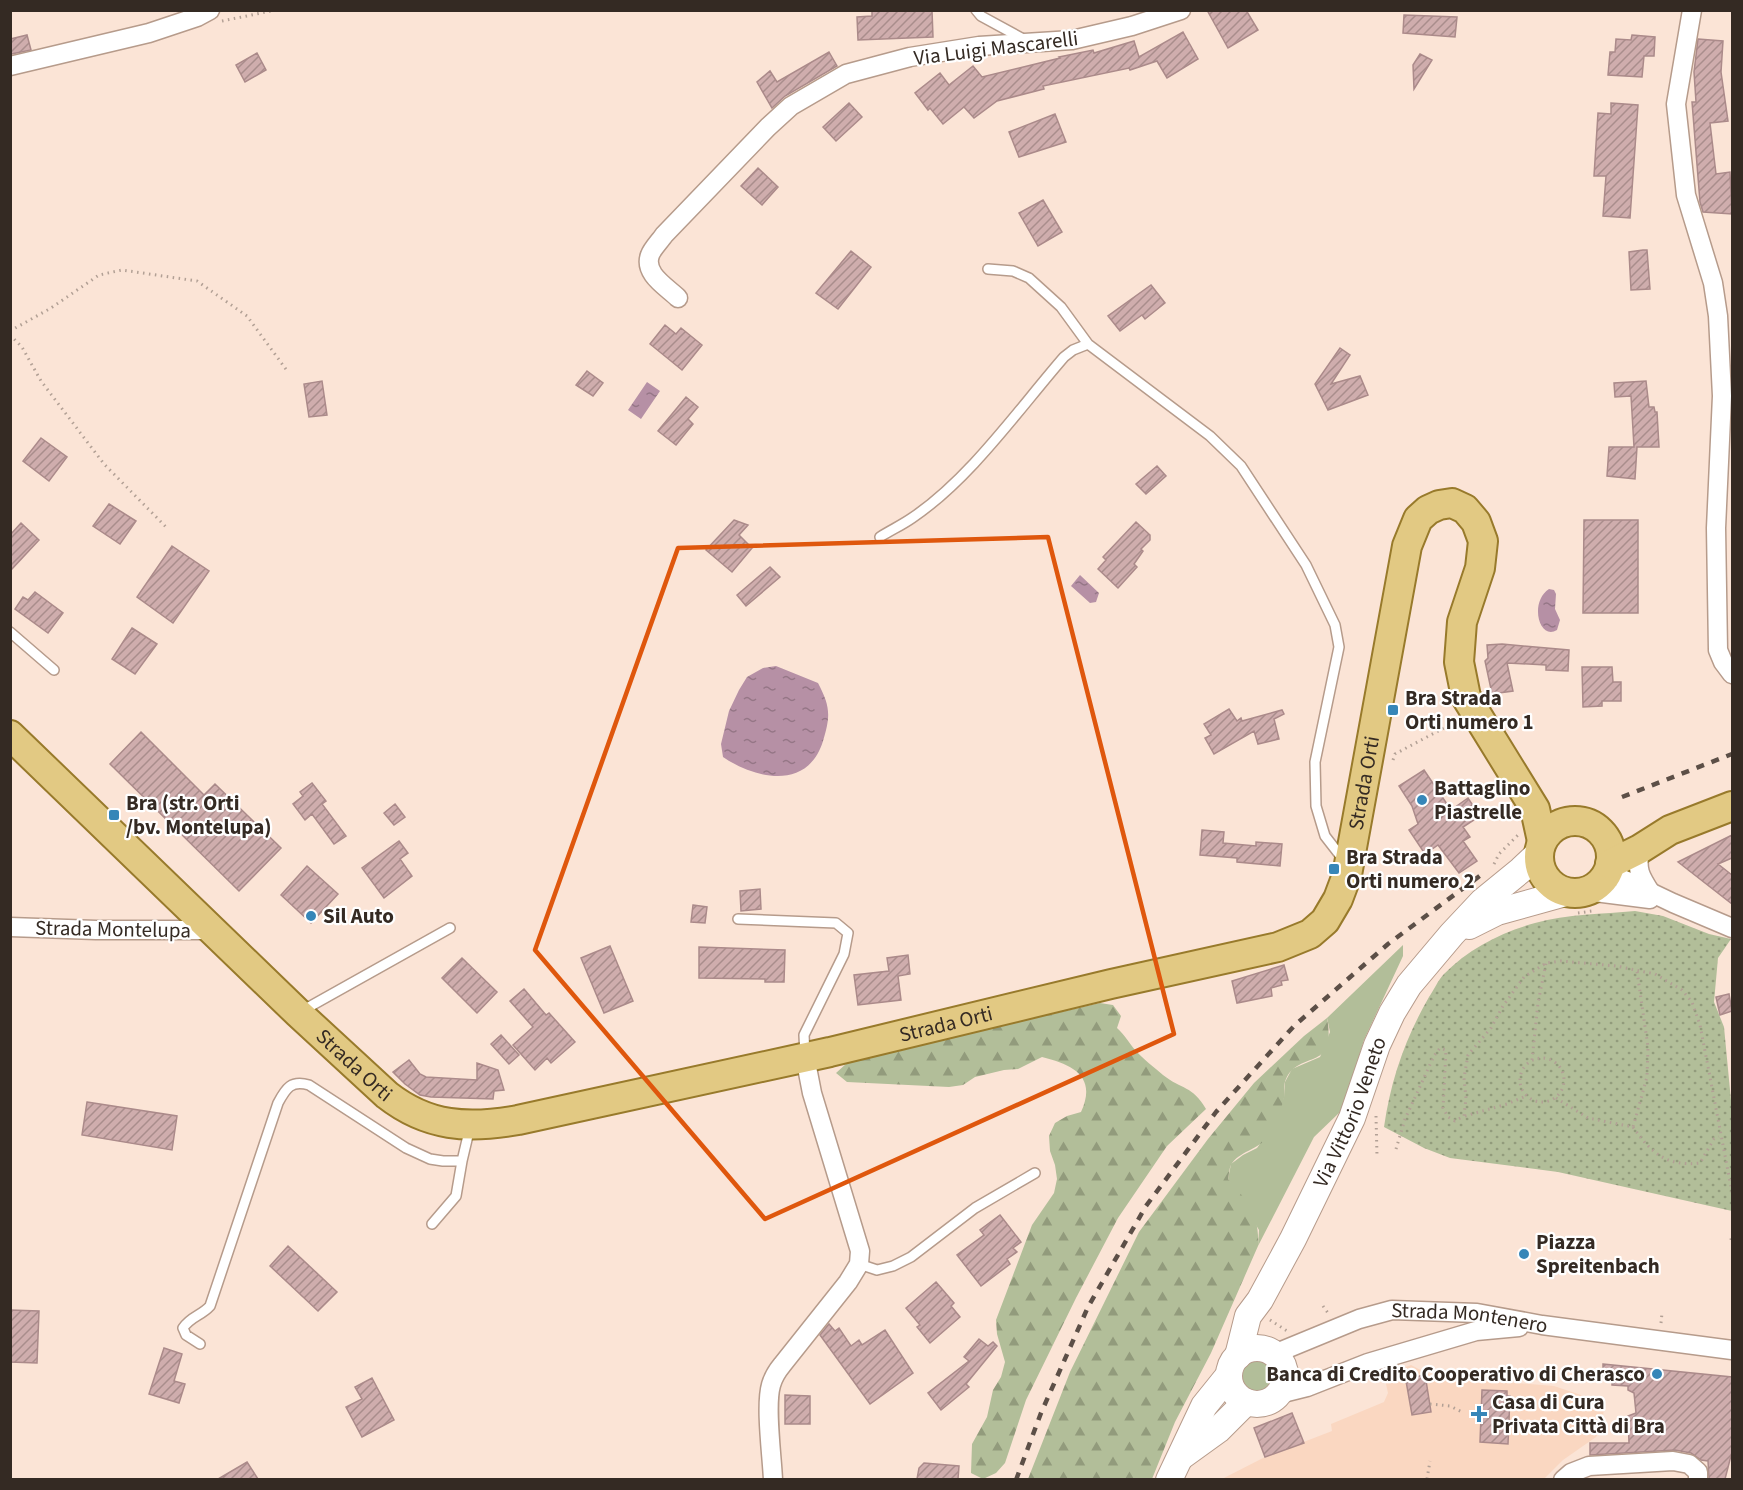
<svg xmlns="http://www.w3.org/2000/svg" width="1743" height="1490" font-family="'Source Sans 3',sans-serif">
<defs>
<pattern id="forest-firs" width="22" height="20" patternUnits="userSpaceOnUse" patternTransform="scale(1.5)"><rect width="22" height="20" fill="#b2be99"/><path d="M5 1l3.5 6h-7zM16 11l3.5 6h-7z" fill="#929b7c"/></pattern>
<pattern id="park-dots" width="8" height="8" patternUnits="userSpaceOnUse" patternTransform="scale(1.5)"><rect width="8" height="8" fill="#b2be99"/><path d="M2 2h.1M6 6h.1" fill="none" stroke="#929b7c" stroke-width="1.8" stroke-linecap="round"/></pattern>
<pattern id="water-ripples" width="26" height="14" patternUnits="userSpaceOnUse" patternTransform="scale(1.5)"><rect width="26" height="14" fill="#b690a5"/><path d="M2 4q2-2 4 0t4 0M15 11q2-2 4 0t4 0" fill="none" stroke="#957686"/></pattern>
<pattern id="building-hatch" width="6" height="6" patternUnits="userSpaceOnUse" patternTransform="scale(1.5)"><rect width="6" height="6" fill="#cfadad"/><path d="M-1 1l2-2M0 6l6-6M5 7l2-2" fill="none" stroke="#a98d8c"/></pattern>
</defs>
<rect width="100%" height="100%" fill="#fbe4d6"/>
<path fill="#fad7c1" d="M1411,1365l27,14 5,-2 111,9 51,17 -4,25 -5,9 -33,23 -19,19 -324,1 45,-23 67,-26 -1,-7 53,-22 4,-9 -4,-18z"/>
<path fill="#b2be99" d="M1403,945v11l-39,84 -19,63 -6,10 -25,24 -56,109 1,-16 -31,-51 3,-15 12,-9 14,-7 17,-24 10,-27 1,-15 7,-13 28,-12 10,-25 -3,-14z
M1241 1376a16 16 0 1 1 32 0a16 16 0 1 1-32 0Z"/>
<path fill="url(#forest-firs)" d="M1100,1003l13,2 8,11 -4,12c8,7 12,15 18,22 8,9 19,17 28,25 19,15 29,10 43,34l-39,37 -49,72 -42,80 -50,102 -21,63 -9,10 -13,6 -12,-6 1,-29 15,-27 6,-27 8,-13 4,-15 -8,-28 -1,-14 36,-95 22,-32 3,-14 -2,-14 -5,-14 -1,-15 6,-13 12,-7 14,-4c16,-35 -7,-47 -39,-55l-24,12 -14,1 -29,7 -12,8 -14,2 -102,-5 -11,-9 11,-10 27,-8z
M1327,1018c10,55 -27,31 -41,61 -3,6 -1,13 -2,19 -3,12 -9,28 -16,39 -9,12 -30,15 -37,28 -2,4 -2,10 -3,14 19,22 32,35 30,67l-47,107 -36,69 -23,57h-124l42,-107 69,-140 69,-93 46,-56 50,-47z"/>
<path fill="url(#park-dots)" d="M1635,911l28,5 46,18 22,5 -13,19 -4,44 10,25 8,84v100l-174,-39 -108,-14 -26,-10 -40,-21c7,-48 21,-88 45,-130 5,-7 9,-17 15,-23 24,-25 58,-42 91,-51 32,-9 68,-9 100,-12z"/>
<path fill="url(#water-ripples)" d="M647,382l13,9 -19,28 -13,-9z
M1080,575l19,18 -3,9 -6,1 -19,-17z
M1549,589l5,1 2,4 -1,15 5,11 -3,10c-18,11 -28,-28 -8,-41z
M776,666l42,17c12,23 13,32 5,58 -15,49 -66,39 -100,16l-2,-13 8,-33 10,-21 8,-13 16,-9z"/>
<path fill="url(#building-hatch)" stroke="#ab8a8a" stroke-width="1.5" d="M932,10l1,27 -75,3 -1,-23 15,-1v-5z
M1207,10h39l12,20 -30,18z
M1404,15l53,2 -2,20 -52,-4z
M1183,32l15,27 -31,19 -10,-17 -27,9 -1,-2 -86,18 1,3 -47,12 -23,17 -10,-11 -21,17 -13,-16 -2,2 -13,-17 25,-20 9,12 24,-19 9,11 78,-19 -1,-1 34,-7 1,3 40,-12 5,16z
M27,35l4,15 -20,4 -1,-15z
M1632,35l23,2 -1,19h-10l-2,21 -34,-2 2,-23h5l1,-13 15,1z
M1698,39l25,2 -2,31 7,49 -18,2 6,51 14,-2 2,42 -29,-2 -3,-10 -8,-100h4l-2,-30z
M829,52l8,14 -52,30 -13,12 -15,-26 13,-11 7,11z
M257,53l9,17 -21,12 -9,-17z
M1420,54l12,6 -18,29 -1,-24z
M849,103l13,14 -26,24 -13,-14z
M1611,103l27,2 -8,113 -27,-2 3,-40h-12l4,-63 13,1z
M1055,114l11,28 -47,15 -10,-25z
M758,168l20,19 -16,18 -21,-19z
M1043,200l19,32 -24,14 -19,-33z
M1643,250h4l3,39 -19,1 -2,-38z
M851,251l20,16 -33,42 -22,-16z
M1151,285l14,18 -20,16 -3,-4 -22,16 -12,-15z
M665,325l11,9 5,-6 21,17 -20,25 -32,-26z
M1340,348l10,7 -19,29 29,-8 8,19 -40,15 -13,-26z
M587,371l16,12 -10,13 -17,-11z
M322,381l5,34 -18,2 -5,-33z
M1646,381l3,26h5l1,5h2l2,35h-22l-2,32 -28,-3 2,-29h25l-3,-51 -16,1 -1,-14z
M686,397l12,10 -10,12 5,5 -17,21 -18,-14z
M41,438l26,19 -18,24 -26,-20z
M1157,466l9,10 -20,18 -10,-10z
M109,504l27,17 -16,23 -27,-18z
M734,520l14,5 -9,10 13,13 -20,24 -26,-22z
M1584,520h54v93h-55z
M1136,522l14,13v5l-9,9 2,2 -9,13 3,3 -19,21 -20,-19 8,-9 -3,-3z
M21,523l18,17 -29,31v-36z
M172,546l37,25 -36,52 -36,-26z
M770,567l10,10 -34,29 -9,-11z
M35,592l28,21 -15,20 -33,-24 8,-12 5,3z
M132,628l25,16 -22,30 -23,-15z
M1502,644l67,6 -1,21 -22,-1v-5l-39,-2 6,28 -21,3 -7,-33 3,-3 -1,-13z
M1582,667h30l1,15h8v19h-19v5l-19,1z
M1229,709l8,12 4,-3 1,3 40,-11 2,4 -10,5 5,20 -21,5 -4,-13 -40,23 -9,-16 6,-3 -7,-11z
M141,732l63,63 11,-11 66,64 -42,43 -129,-127z
M1424,770l27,40 17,-12 12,18 -17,11 7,10 -7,4 14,20 -18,12 -21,-28 -13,9 -16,-24 9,-6 -6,-18 -13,-20z
M312,783l14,18 -4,3 24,32 -12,8 -22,-30 -7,6 -12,-16 10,-8 -3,-4z
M395,804l10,13 -11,8 -10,-12z
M1202,830l22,2 -1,11 33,3v-4l26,2 -2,22 -43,-4v-4l-37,-3z
M1732,835v23l-14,6 14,11v29l-54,-42z
M399,841l9,12 -8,6 12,17 -28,22 -22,-30z
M307,866l31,28 -27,29 -30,-28z
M760,889l1,20 -20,2 -1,-20z
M693,905l14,2 -2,16 -14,-1z
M610,946l23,55 -29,12 -23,-55z
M699,947l86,3 -1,32h-19v-3l-66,-1z
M908,955l2,19 -12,2 3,24 -43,5 -4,-30 35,-4 -2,-13z
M462,958l35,34 -20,21 -35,-35z
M1284,965l4,15 -7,1 1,4 -11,3 1,8 -35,7 -5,-22z
M524,989l22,26 3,-2 26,29 -24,21 -4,-5 -12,12 -22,-25 20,-18 -23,-26z
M1729,994l3,17 -12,4 -4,-18z
M501,1035l18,20 -10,9 -18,-20z
M409,1060l11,14 6,3 51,3v-17l21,7 6,20 -10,1 -1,8 -62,-2 -11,-2 -15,-11 -12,-12z
M87,1102l90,14 -5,34 -90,-15z
M1000,1215l21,27 -8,6 4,4 -10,7 3,5 -29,22 -24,-31 27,-20 -4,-5z
M288,1246l49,46 -19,19 -48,-45z
M936,1282l18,21 -3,3 9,11 -30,26 -13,-16 3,-2 -14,-17z
M10,1310l29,1 -2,52 -27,-1z
M829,1324l6,7 4,-3 12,18 8,-6 3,5 23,-15 28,43 -43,31 -50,-69z
M979,1339l9,7 5,-4 4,4 -31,38 3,3 -28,23 -13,-17 41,-32 -5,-4z
M164,1348l18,6 -8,27 11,3 -6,19 -30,-9z
M1603,1364l129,13v75l-7,27h-16l-1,-18 -7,-1 -10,-7 -16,-3 -85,5v-12h39l-1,-27 8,-3 -2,-20 -6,-3v-4l-16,-1v-6l-9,-2z
M1425,1374l6,38 -19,3 -6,-34z
M372,1378l22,42 -32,17 -16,-30 16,-8 -7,-12z
M1482,1390l25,1v5h3l-2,48 -28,-2z
M785,1395l25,1v28h-25z
M1292,1413l12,30 -39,14 -11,-29z
M247,1462l11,17h-40z
M924,1463l35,3 -1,13h-41l2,-11z"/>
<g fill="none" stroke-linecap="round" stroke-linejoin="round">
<g stroke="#b69b8b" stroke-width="12">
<path id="service" d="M976,10l5,6 44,24
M988,269l25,2 16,7 32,29 27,37 122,92 31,30 65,99 29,60 4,22 -24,115 1,44 9,30 14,18 7,4
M880,537c11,-7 22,-12 32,-19 58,-39 106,-108 152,-161l9,-7 15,-6
M10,632l44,38
M738,919l98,4 12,10 -4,21 -40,81 1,20
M300,1012l150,-84
M432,1224l24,-28 6,-35
M859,1264l18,6 16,-4 18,-9 64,-49 60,-35
M200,1344l-14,-9 -3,-7c8,-12 18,-12 27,-22l68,-203c8,-15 13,-23 31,-18l97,63 24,11 13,2h19l8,-34"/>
</g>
<g stroke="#b69b8b" stroke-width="21">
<g id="minor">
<path d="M1692,10l-16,94 10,91 27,88 5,33 4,80 -6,132 2,122 5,12 9,12"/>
<path d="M10,66l139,-33 48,-16 13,-7"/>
<path d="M678,298c-11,-11 -35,-24 -28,-43 2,-6 10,-14 14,-20l104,-108 23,-21 55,-32 64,-17 69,-11 93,-6 60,-14 49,-16"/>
<path d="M1640,849c-4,21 0,27 11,44"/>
<path d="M1608,872l65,31 59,25"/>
<path d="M1587,891l63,8"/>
<path d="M10,927l86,3h119"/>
<path id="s1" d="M1274,1354l85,-35 33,-9 85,3 65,12 190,25"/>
<path d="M1279,1394l28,-7 61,-24 108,-32 43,-4"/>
<path d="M773,1480c-1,-24 -8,-74 -2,-95 2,-7 6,-14 11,-20l66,-83 11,-18 1,-13 -48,-158 -7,-36"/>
<path d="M1563,1480l8,-7 18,-7 84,-5 16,3 9,8v8"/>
</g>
</g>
<g stroke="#b69b8b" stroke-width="28">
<g id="secondary">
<path d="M1469,926l28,-14 72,-20"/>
<circle cx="1257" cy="1376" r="28"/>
<path id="s2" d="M1238,1356l10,-40 12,-16 33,-61 59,-121 25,-73 15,-32 17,-28 43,-51 31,-33 38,-31 18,-17"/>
<path d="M1182,1456l36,-26 28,-28"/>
<path d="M1169,1480l35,-74 25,-31"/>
</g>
</g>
<g stroke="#987a2b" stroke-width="32">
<g id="primary">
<path id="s3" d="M10,735l288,278 89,82c41,32 81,34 131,25l312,-68 281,-68 167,-37 32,-13 15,-13 13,-22 9,-24 60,-329 11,-27 10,-9 11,-5 13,-2 13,6 11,13 7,19 -3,27 -18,54 -3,40 7,35 69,112 7,32"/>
<circle cx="1575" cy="857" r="36"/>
<path d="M1610,864l30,-15 30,-19 62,-24"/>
</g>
</g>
<path stroke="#b2a095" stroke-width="3" stroke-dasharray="1.5 4.5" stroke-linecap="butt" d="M222,21l54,-11
M10,331l41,-23 48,-33 23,-5 75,11 50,35 41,56
M10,335l12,12 19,34 63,83 62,63
M1393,760l2,-6 60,-32
M1494,864l5,-10 19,-19
M1578,913l14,-2
M1520 1080a22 22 0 1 1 44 0a22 22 0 1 1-44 0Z
M1532,1060l6,-57 8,-40
M1556,1098l32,20 45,9 14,-50 1,-30 -11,-76
M1376,1116l1,40
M1465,1116l42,-12 19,-8
M1633,1127c18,26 34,40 67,36l14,-24 5,-2
M1396,1149l9,-30 29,-63 6,-8 6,2 -3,58 5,9 7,4 9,-5 2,-18 -2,-20 4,-23 23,-27 12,-22 21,-29 22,-14 15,-2 55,5 39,8 27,16 10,12 8,23 32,167
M1731,1240l1,-6
M1323,1306l5,7
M1270,1320l17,11
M1661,1323l1,-10
M1409,1369l3,10
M1430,1404l20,2 12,6
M1427,1479l3,-18"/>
<use href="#service" stroke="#fff" stroke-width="9"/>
<use href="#minor" stroke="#fff" stroke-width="18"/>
<use href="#secondary" stroke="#fff" stroke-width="26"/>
<use href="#primary" stroke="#e2c983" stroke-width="28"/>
<path stroke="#5c4f47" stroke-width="4.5" stroke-dasharray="8 8" stroke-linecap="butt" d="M1622,797l110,-43
M1016,1480l25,-67 47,-106 58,-101 70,-94 78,-86 94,-82 93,-69"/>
</g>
<path fill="none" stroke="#df570d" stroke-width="4.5" stroke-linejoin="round" d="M1048,537l126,497 -409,185 -230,-269 143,-402z"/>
<g fill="#3686b8" stroke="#fff" stroke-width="2">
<rect x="1387" y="704" width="12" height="12" rx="3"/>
<circle cx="1422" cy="800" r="6"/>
<rect x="108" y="809" width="12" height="12" rx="3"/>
<rect x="1328" y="863" width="12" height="12" rx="3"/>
<circle cx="311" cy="916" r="6"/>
<circle cx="1524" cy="1254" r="6"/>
<circle cx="1657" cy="1374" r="6"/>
<path d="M1476 1405h6v6h6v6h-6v6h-6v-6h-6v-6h6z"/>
</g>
<g text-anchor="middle" stroke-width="4.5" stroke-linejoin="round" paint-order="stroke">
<g font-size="21" fill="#342a23" stroke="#fff">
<text transform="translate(996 48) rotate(-7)" y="7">Via Luigi Mascarelli</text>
<text dy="7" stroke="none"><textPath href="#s3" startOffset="1638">Strada Orti</textPath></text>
<text transform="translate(113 929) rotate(1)" y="7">Strada Montelupa</text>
<text dy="7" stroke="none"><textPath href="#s3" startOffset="1098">Strada Orti</textPath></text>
<text dy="7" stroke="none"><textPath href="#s3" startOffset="477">Strada Orti</textPath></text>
<text dy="7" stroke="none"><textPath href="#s2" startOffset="270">Via Vittorio Veneto</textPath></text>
<text dy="7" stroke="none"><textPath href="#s1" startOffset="204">Strada Montenero</textPath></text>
</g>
<g font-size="21" font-weight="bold" fill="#342a23" stroke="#fff" text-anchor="start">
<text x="1405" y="705">Bra Strada<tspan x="1405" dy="24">Orti numero 1</tspan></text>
<text x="1434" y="795">Battaglino<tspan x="1434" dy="24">Piastrelle</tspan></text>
<text x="126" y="810">Bra (str. Orti<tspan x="126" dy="24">/bv. Montelupa)</tspan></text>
<text x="1346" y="864">Bra Strada<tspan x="1346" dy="24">Orti numero 2</tspan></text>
<text x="323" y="923">Sil Auto</text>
<text x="1536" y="1249">Piazza<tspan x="1536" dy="24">Spreitenbach</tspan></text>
<text x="1645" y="1381" text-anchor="end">Banca di Credito Cooperativo di Cherasco</text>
<text x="1492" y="1409">Casa di Cura<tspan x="1492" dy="24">Privata Città di Bra</tspan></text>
</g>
</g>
<rect width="1743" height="1490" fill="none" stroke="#342a23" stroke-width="24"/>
</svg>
